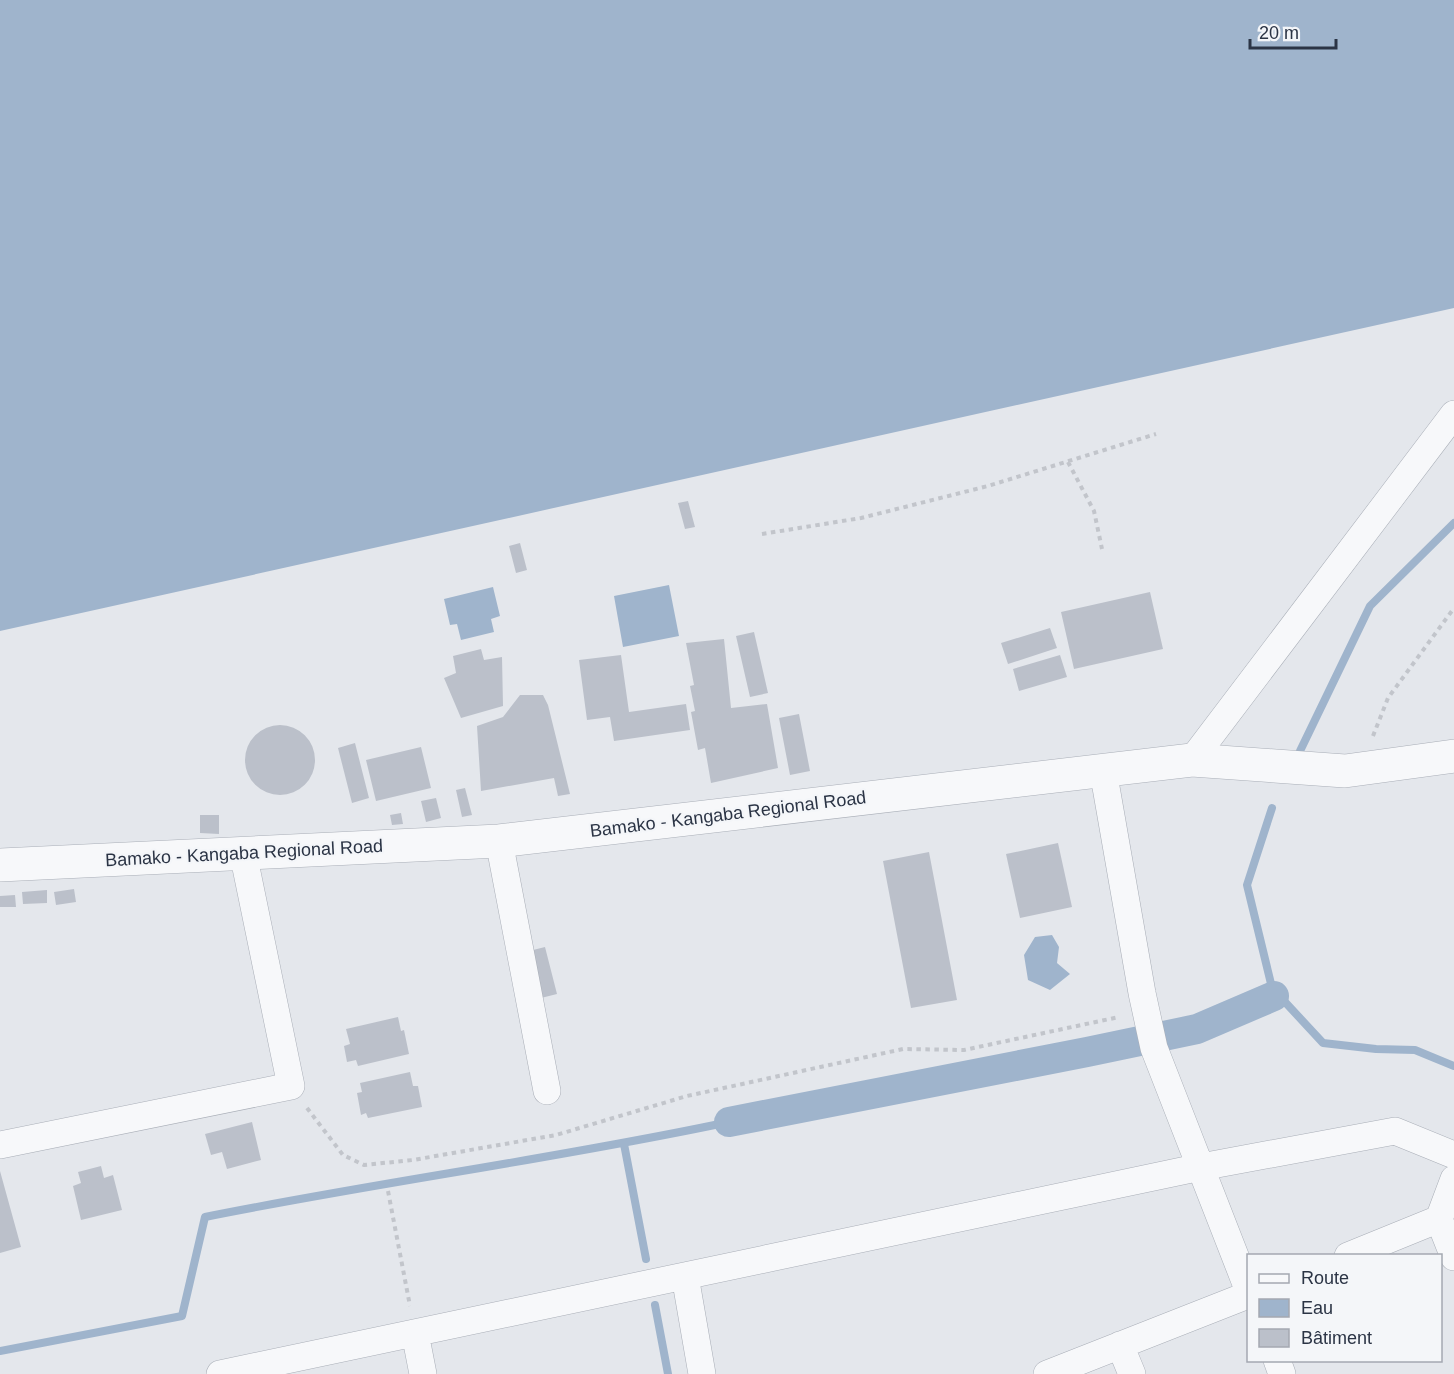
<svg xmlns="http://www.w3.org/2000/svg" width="1454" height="1374" font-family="Arial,sans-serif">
<rect width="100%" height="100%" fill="#e4e7ec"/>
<path fill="#9fb4cc" d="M0,0h1454v308l-1454,323z
M669,585l10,51 -56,11 -9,-51z
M493,587l7,29 -9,3 3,13 -33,8 -4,-16 -7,1 -6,-26z
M1052,935l7,12 -2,16 13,11 -20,16 -22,-10 -4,-25 11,-18z"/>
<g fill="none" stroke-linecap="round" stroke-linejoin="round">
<path stroke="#9fb4cc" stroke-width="8" d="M1300,751l70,-145 84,-83
M1272,808l-25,77 27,111 11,6 38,41 53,6 39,1 39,16
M624,1144l22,115
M655,1305l13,69
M0,1351l182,-35 23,-99c174,-35 350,-58 524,-95"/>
<path stroke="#9fb4cc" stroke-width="30" d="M729,1122l358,-70 110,-23 77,-33"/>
</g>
<path fill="#bbc0ca" d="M688,501l7,26 -10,2 -7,-26z
M520,543l7,27 -11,3 -7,-27z
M1150,592l13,57 -89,20 -13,-57z
M1050,628l7,20 -49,16 -7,-21z
M754,632l14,61 -18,4 -14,-61z
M724,639l7,69 36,-4 11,64 -67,15 -6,-35 -7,2 -7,-38 4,-1 -5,-25 4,-1 -8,-42z
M481,649l3,11 18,-3 1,49 -42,12 -17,-40 12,-5 -3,-17z
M621,655l8,57 57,-8 4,26 -76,11 -4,-24 -23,3 -8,-60z
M1060,655l7,22 -48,14 -6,-22z
M520,695h23l5,10 22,89 -12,2 -4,-18 -73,13 -4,-65 26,-9z
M799,714l11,57 -20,4 -11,-57z
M245 760a35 35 0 1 1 70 0a35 35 0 1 1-70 0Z
M355,743l14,55 -17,5 -14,-55z
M421,747l10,41 -55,13 -10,-41z
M465,788l7,27 -10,2 -6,-27z
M436,798l5,20 -15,4 -5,-21z
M401,813l2,11 -11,1 -2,-10z
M200,815h19v19l-19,-1z
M1058,843l14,64 -52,11 -14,-64z
M929,852l28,148 -46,8 -28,-147z
M74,889l2,13 -20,3 -2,-13z
M47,890v13l-24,1 -1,-12z
M15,895l1,12h-16v-11z
M545,947l12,47 -16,4 -12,-47z
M398,1017l3,14 3,-1 5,24 -51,12 -2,-6 -9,2 -3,-16 6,-2 -4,-15z
M410,1072l3,14h5l4,21 -54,11 -2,-5 -5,2 -4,-22 5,-1 -2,-9z
M252,1122l9,38 -34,9 -5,-17 -11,3 -6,-21z
M101,1166l3,12 9,-3 9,35 -41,10 -8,-34 8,-3 -3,-11z
M0,1171l21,76 -21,6z"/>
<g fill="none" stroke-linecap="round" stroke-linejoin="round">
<g stroke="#a9aeb7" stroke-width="28">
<path id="minor" d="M1192,760l262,-346
M1103,770l39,223 12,55 94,241
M499,841l48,250
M0,1145l291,-59 -48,-233
M1454,1179l-15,40 15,38
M1348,1256l91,-37
M685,1276l17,98
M415,1333l8,41
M1120,1345l12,29
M1277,1360l5,14
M220,1374l981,-207 194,-36 59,24
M1047,1374l201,-79"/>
</g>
<g stroke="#a9aeb7" stroke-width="34">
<path id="tertiary" d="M0,865l499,-24 693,-81 153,11 109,-15"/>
</g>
<path stroke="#c2c5cb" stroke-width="4" stroke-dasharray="4.5 4.5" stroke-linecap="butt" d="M1068,462l26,49 8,38
M762,534l99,-16 127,-32 168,-52
M1373,736l15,-38 66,-90
M307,1108l36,47 21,10 49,-5 143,-25 131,-39 216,-47 61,1 155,-33
M388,1191l22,115"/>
<use href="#minor" stroke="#f7f8fa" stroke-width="27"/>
<use href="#tertiary" stroke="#f7f8fa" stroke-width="33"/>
</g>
<g text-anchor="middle" stroke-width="4.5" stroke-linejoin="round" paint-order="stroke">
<g font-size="18" fill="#2b3445" stroke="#f4f6f9">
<text transform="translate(728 814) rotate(-7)" y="6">Bamako - Kangaba Regional Road</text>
<text transform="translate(244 853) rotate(-3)" y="6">Bamako - Kangaba Regional Road</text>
</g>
</g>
<rect x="1247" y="1254" width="195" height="108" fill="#f4f6f9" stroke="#a4a8b1" stroke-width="1.5"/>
<rect x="1259" y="1274" width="30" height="9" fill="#f7f8fa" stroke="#a4a8b1" stroke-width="1.5"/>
<text x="1301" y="1284" font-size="18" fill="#2b3445">Route</text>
<rect x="1259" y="1299" width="30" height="18" fill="#9fb4cc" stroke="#a4a8b1" stroke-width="1.5"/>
<text x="1301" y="1314" font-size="18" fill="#2b3445">Eau</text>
<rect x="1259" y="1329" width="30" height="18" fill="#bbc0ca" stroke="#a4a8b1" stroke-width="1.5"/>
<text x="1301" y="1344" font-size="18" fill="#2b3445">Bâtiment</text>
<path d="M1250 39v9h86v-9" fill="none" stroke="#2b3445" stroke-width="3"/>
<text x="1259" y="39" font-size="18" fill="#2b3445" stroke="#f4f6f9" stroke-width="4.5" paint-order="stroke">20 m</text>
</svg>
